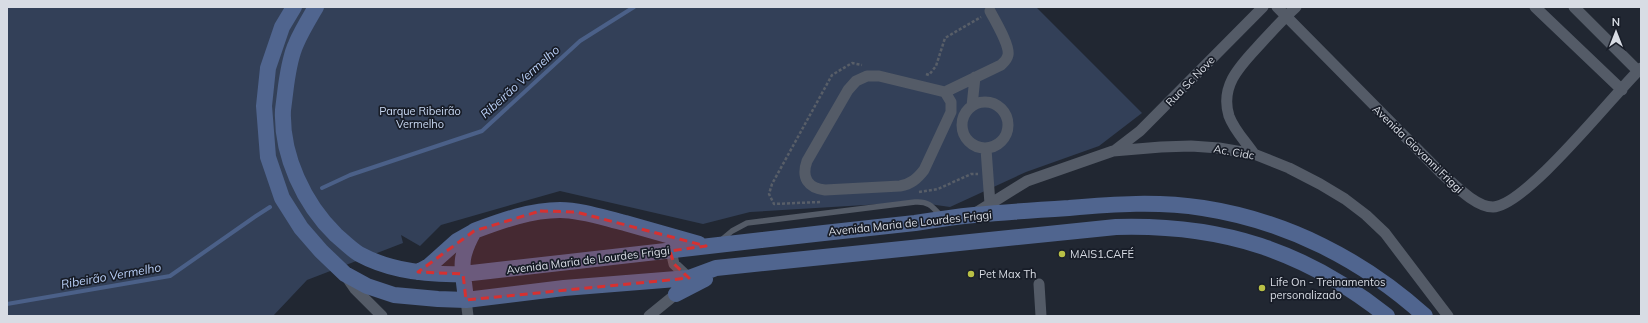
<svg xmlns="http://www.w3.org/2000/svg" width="1648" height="323" font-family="Mulish,sans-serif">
<rect width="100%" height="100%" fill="#212732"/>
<path fill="#334058" d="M7,7h1029l106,106 -43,33 -73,26 -76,35 -35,-5 -165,10 -47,12 -143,-33 -119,34 -21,21 -19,-11 2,8 -96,37 -34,36h-266z"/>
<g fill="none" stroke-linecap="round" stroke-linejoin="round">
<path stroke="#4b6088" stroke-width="4" d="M322,188l28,-13 132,-44 98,-90 54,-34
M7,304l163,-28 86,-60 14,-9"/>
<path stroke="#585e68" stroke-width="2.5" stroke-dasharray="3 2" stroke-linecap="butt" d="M926,74l3,1 7,-9 9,-28 36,-21
M919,192l19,-3 33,-15h7
M820,202l-46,2 -5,-10 3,-10 60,-109 20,-12 10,2"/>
<path stroke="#545b67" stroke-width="5.5" d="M720,241l12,-10 15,-8 168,-21c13,-1 17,4 26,14"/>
<path stroke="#545b67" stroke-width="11" d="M1277,7l163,165c13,11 35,35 53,35 33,-1 121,-113 148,-139
M1535,7l87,83
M1574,7l64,64
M945,92l6,10v10l-27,58c-7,9 -13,14 -24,16l-75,4c-17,-2 -24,-12 -18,-29l41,-71 8,-9 11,-5h12l66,16 56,-27c3,-3 6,-5 7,-10 2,-10 -13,-34 -18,-44
M962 125a23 23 0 1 1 46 0a23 23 0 1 1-46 0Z
M972,106l3,-29
M986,149l4,55
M1114,151l26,-20 123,-124
M1254,154c-8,-12 -20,-24 -25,-38 -10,-32 14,-53 33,-74 11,-12 22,-24 34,-35
M974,214l53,-33 86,-30 48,-4 30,-1 28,2 35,6 35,14 31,16 25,15 21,16 19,18 63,83
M671,251l3,13 15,14
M346,276l9,13 27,27
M1039,284l2,32
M466,300l2,16
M649,316l27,-22 1,-6"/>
<path stroke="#50658f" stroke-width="16" d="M294,7l-12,20 -14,41 -4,38 4,51 14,41 19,30 20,23 24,23 22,12 27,9 44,4 28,1 98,-12 125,-10 27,-10 400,-41c105,-3 188,23 271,89
M316,7c-7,12 -15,25 -20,37 -6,13 -8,28 -10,42 -1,8 -2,16 -3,24 -2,45 21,94 53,125 7,6 15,14 23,19 31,17 69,21 104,20 150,-16 301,-35 452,-51 19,-3 39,-6 59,-8 32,-3 63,-5 95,-7 45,-4 89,-7 134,0 84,13 160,52 222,108
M418,272l11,-6 28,-25 16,-9
M676,294l29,-15
M466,300c-3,-32 -9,-39 8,-69 27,-10 56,-21 86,-21 22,0 44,8 65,13 25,7 49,14 74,21"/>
</g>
<path fill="#d63131" fill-opacity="0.2" stroke="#d63131" stroke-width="3" stroke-dasharray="8 5" stroke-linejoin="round" d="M540,211l36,1 130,34 -36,5 4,13 15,14 -223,22 -3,-26 -45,-2 56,-41z"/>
<g fill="#b9c046" stroke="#181d28" stroke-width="1.5">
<circle cx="1062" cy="254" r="4"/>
<circle cx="971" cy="274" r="4"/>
<circle cx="1262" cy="288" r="4"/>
</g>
<g text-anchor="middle" stroke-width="3.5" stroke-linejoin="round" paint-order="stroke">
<g font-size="11" fill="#d8dce4" stroke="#181d28">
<text transform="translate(1190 81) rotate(-46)" y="4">Rua Sc Nove</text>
<text transform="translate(1418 149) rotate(44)" y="4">Avenida Giovanni Friggi</text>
<text transform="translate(1234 152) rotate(10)" y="4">Ac. Cidc</text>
<text transform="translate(910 223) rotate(-6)" y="4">Avenida Maria de Lourdes Friggi</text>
<text transform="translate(588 260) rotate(-7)" y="4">Avenida Maria de Lourdes Friggi</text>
</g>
<g font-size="11" fill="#c9d8f2" stroke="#181d28">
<text x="420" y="115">Parque Ribeirão<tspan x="420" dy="13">Vermelho</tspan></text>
</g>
<g font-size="11" fill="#d8dce4" stroke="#181d28" text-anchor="start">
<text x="1070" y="258">MAIS1.CAFÉ</text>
<text x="979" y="278">Pet Max Th</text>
<text x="1270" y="286">Life On - Treinamentos<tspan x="1270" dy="13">personalizado</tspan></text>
</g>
<g font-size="12" font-style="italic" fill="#b9cff6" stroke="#181d28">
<text transform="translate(520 82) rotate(-42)" y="4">Ribeirão Vermelho</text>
<text transform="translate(111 276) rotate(-10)" y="4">Ribeirão Vermelho</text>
</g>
</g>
<rect width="1648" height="323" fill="none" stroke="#d8dce4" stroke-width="16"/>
<g transform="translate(1616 32)" stroke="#181d28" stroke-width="3" paint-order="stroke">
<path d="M0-3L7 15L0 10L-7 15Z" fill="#d8dce4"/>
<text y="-6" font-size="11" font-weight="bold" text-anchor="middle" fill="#d8dce4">N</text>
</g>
</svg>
